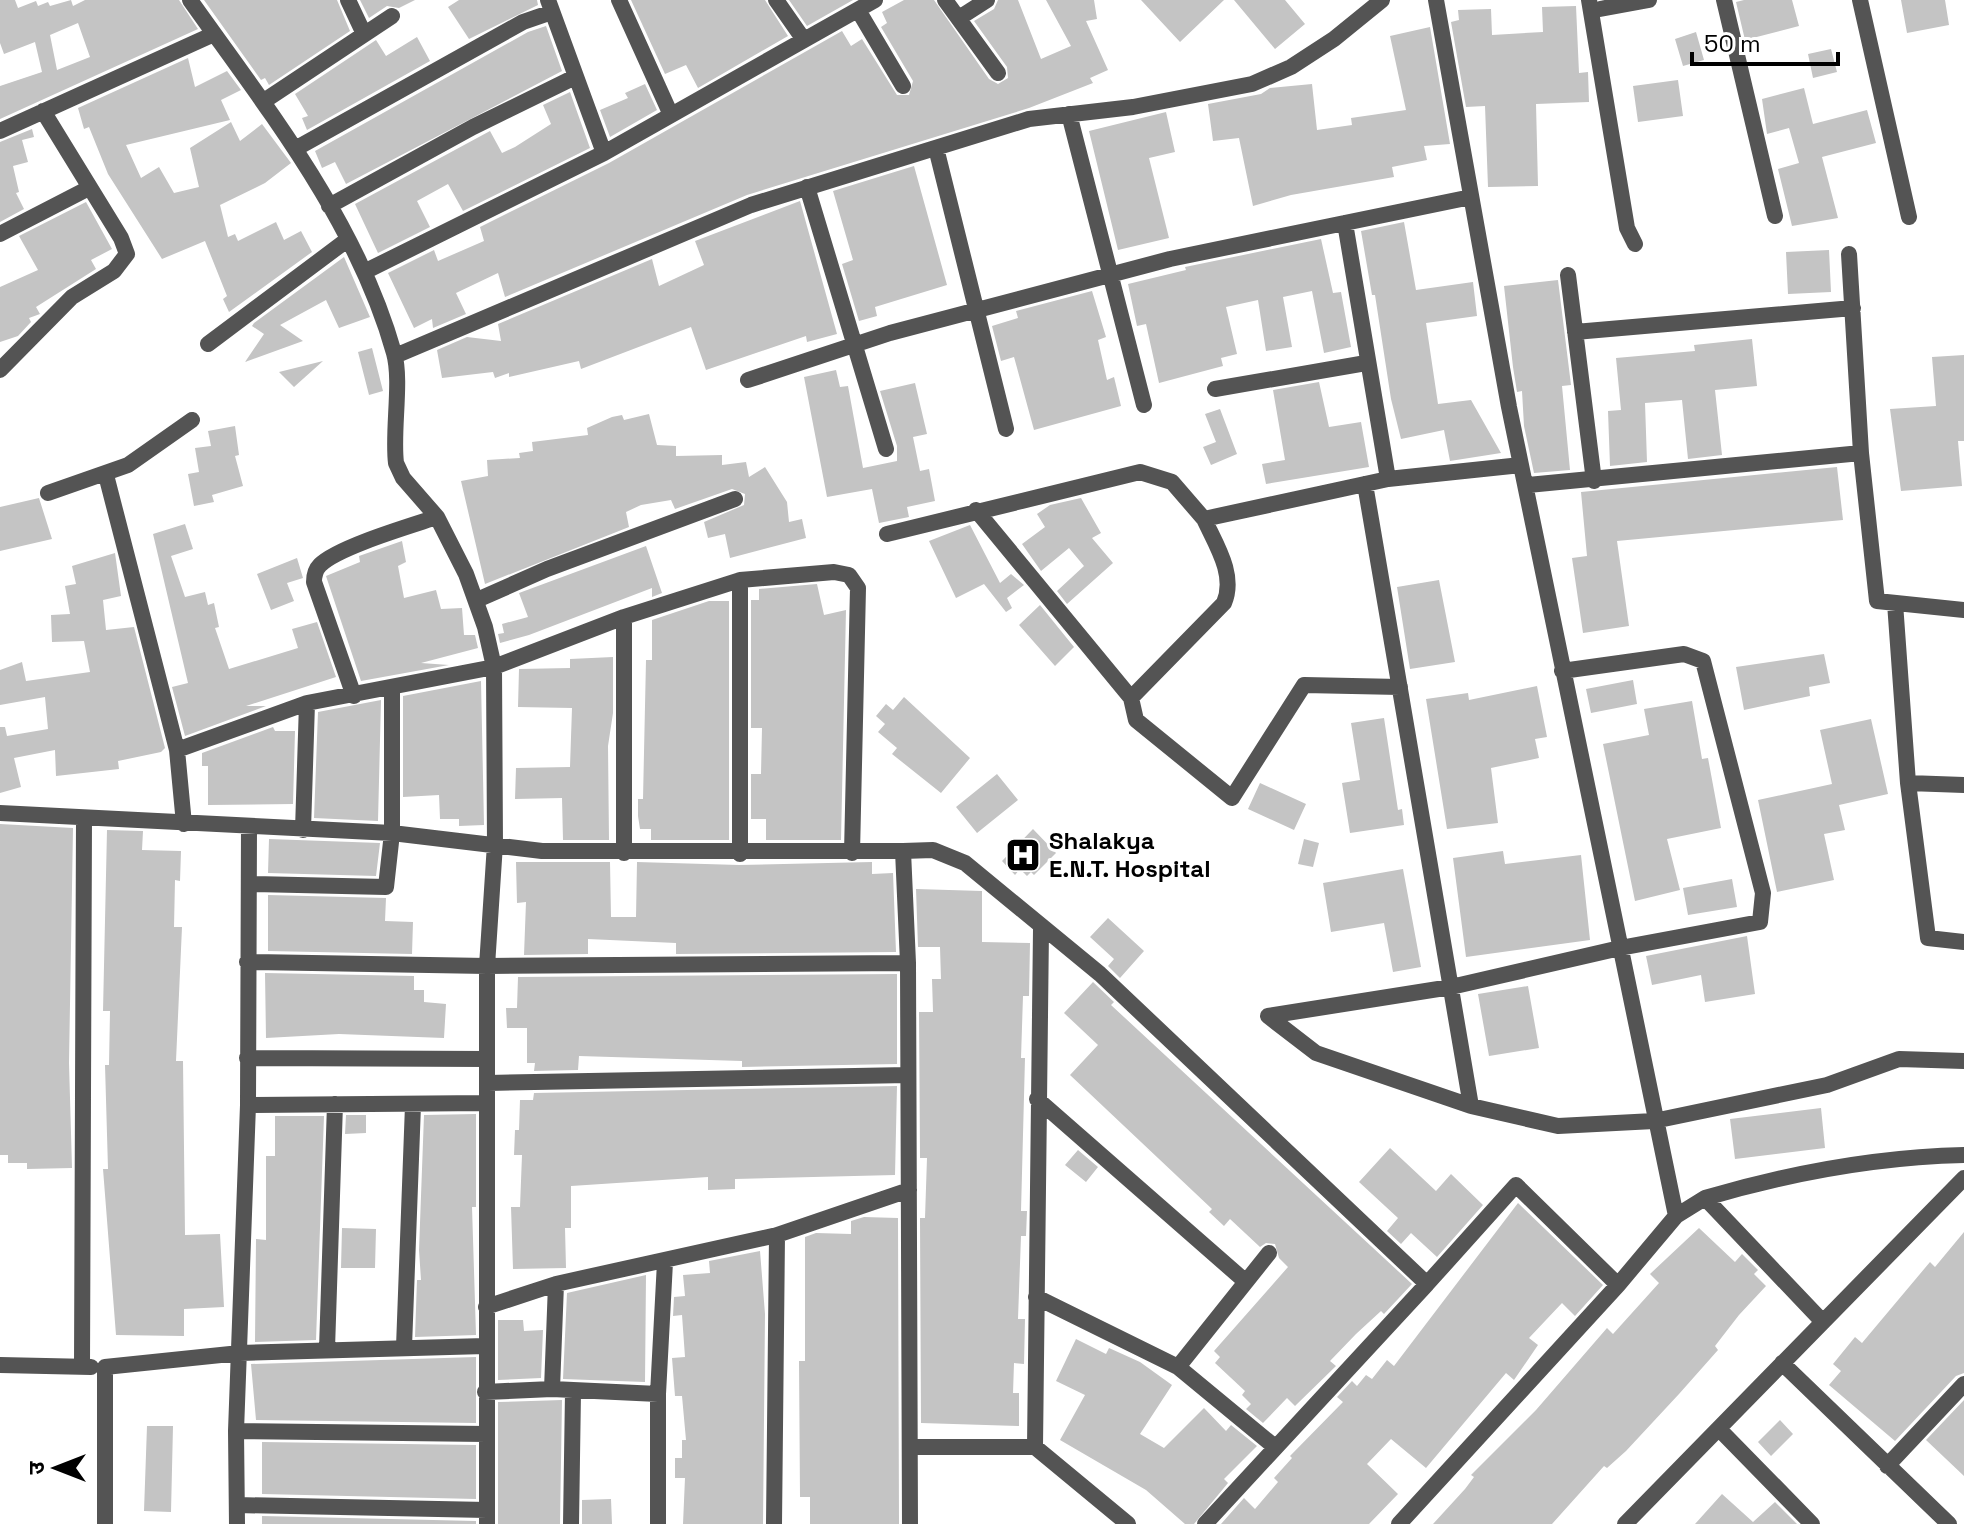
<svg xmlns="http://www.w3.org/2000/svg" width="1964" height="1524" font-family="'Space Grotesk','Noto Sans Devanagari',sans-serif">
<rect width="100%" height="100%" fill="#fff"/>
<path fill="#c4c4c4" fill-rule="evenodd" d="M0,0h15l3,8 18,-7 2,5 10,-4 2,4 21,-6 2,6 12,-6h94l19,29 -198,90v-33l42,-14 -7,-30 -31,12 -4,-11zM78,23l12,34 -33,13 -7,-35z
M204,0h133l13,31 -81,54 -4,-7 -4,2z
M360,0h55l-16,8 -12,-2 -18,12z
M459,0h78l1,5 -69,34 -21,-32z
M631,0h134l23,36 -90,52 -12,-23 -21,9z
M789,0h64l-46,26z
M904,0h30l55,79 9,5 10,-6 -1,-11 -33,-46 20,-12 4,-9h20l23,59 30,-13 -25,-46h48l3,19 -11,2 22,49 -18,8 3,5 -64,25 -282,87 -242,102 -7,-24 -42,20 10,21 -33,14 -1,-9 -18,9 -26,-55 46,-23 4,11 46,-20 -4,-14 129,-64 233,-132 9,15 11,-7 35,56h12l4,-14 -32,-54 6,-4 -5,-11z
M1141,0h83l-44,42z
M1234,0h51l20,24 -30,25z
M1744,0h48l7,26 -54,14 -9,-38z
M1901,0h44l4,25 -42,8z
M1576,6l3,67 9,-1 1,30 -53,2 2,82 -50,1 -3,-81 -19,1 -15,-85 8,-2 -1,-10 33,-1 1,26 51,-3 -1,-25z
M546,26l16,45 -216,113 -11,-22 -13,6 -7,-17 213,-119z
M1430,27l20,117 -26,2 3,14 -35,7 2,10 -103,18 -38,11 -14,-68 -26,3 -5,-37 53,-10 9,-6 42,-4 5,46 35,-5 -1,-7 55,-8 -16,-74z
M1696,32l8,28 -21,6 -8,-27z
M417,37l13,24 -123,69 -5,-12 6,-2 -13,-22 81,-54 10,16z
M1831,49l6,23 -24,6 -5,-24z
M188,58l7,29 32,-16 14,19 -20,10 9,20 -104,25 15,33 18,-11 15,26 25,-6 -9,-39 41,-26 9,19 22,-17 29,39 -26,20 -45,22 8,32 7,-3 3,7 38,-19 8,18 17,-9 11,21 -83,60 -6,-13 4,-3 -22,-55 -43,18 -54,-85 -19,-47 -5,2 -6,-21z
M1678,80l5,36 -45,6 -5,-36z
M645,84l12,26 -47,27 -10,-27 28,-12 -3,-5z
M1804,88l9,36 54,-14 9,33 -54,14 16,61 -46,8 -14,-57 21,-6 -10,-35 -22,6 -5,-35z
M570,92l20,56 -127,63 -15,-27 -31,17 13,26 -52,26 -23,-49 135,-73 12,22 13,-6 36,-23 -8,-19z
M1166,112l9,40 -26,6 20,80 -51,12 -29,-119z
M32,129l2,8 -12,3 6,22 -15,4 6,26 -3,1 8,16 -24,13v-80z
M914,166l33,119 -72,22 2,9 -18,5 -17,-57 11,-4 -20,-69z
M800,201l37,133 -30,8 -1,-6 -100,34 -15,-43 -110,42 -2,-8 -70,16v-4l-14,5 -2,-6 -51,6 -5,-28 30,-13 34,4 -3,-17 154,-65 7,27 45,-21 -9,-24z
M86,202l26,47 -21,11 5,9 -60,38 4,7 -11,4 2,4 -13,14 -18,6v-55l38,-17 -19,-34z
M1404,222l12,68 57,-8 4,34 -51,7 12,81 33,-4 30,53 -51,8 -6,-31 -43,9 -10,-40 -16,-104h-3l-11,-64z
M1321,239l12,54 8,-1 10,55 -27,6 -12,-62 -29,6 9,50 -26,4 -8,-51 -32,7 11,47 -16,4 2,8 -64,17 -13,-59 -9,2 -9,-42 58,-14 -1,-3z
M1829,250l2,42 -43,2 -2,-42z
M344,257l26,60 -31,11 -13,-28 -46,25 23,16 -58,21 19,-28 -12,-8 2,-3z
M1558,280l13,105 -9,1 8,84 -36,3 -10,-47 -2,-35 -5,1 -4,-25 -9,-81z
M1092,291l14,46 -8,3 9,40 7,-3 7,29 -87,24 -20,-73 -13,4 -9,-35 26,-8 -2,-7z
M1752,339l5,47 -42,4 7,65 -34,4 -6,-59 -37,3 2,59 -37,4 -2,-55 13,-1 -5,-52 79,-7 -1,-6z
M372,348l11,43 -14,4 -11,-43z
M1964,355v86h-6l4,45 -61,5 -11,-82 46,-3 -4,-49z
M323,361l-29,26 -15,-15z
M836,370l4,17 8,-1 15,82 34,-7v-15l-17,-55 35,-8 12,51 -14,3 7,34 9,-2 6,32 -28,6 2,10 -30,6 -7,-34 -45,8 -23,-120z
M1319,382l10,45 32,-5 8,45 -103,17 -4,-20 23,-4 -12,-70z
M1220,409l17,45 -26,11 -8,-18 13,-5 -11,-28z
M649,414l8,31 19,1v10l46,-1v10l24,-3 3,15 16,-10 22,35 2,20 13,-3 4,19 -76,20 -5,-24 -17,4 -4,-16 40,-17 1,-11 -13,-5 -57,20 -4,-9 -30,5 -15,7 3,15 -144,57 -24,-103 27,-5 -1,-16 33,-2 -1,-5 14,-2 -1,-9 56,-7 -1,-7 25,-11 10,-2 2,5z
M235,426l4,29 -4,1 8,30 -31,9 2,7 -20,4 -6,-32 11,-2 -4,-24 16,-2 -3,-15z
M1837,467l6,53 -226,21 12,85 -46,7 -11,-75 15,-2 -6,-64z
M39,498l13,41 -52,12v-44z
M1081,498l20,35 -9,5 21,25 -46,41 -10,-13 27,-25 -15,-18 -28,23 -19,-27 23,-17 -8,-13 13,-9z
M185,524l8,25 -22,7 14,41 20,-5 3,13 6,-2 5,24 -4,1 14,41 69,-21 -6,-19 25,-7 19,55 -90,29h20l-81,30 -13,-49 16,-4 -35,-149z
M970,525l30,58 11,-9 13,11 -17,13 5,10 -6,4 -22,-28 -28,14 -27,-57z
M402,541l4,21 -8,4 6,32 32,-8 5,19 21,-1 2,27h11l3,13 -57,15 28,2 -88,16 -35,-105 34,-14 -1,-6z
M646,546l16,47 -10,4v-9l-123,47 -29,8 -2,-9 6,-1 -2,-9 26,-7 -9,-24z
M115,553l6,43 -18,4 3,30 28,-3 31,121 -4,4 -43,9 1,8 -63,7 -1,-26 -41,8 7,29 -21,6v-66h5l2,9 41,-7 -3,-32 -45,8v-35l22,-8 4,19 64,-9 -6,-31 -32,1 -1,-27 19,-1 -5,-28 11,-2 -4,-18z
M297,558l6,20 -16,5 7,18 -23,9 -14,-36z
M1439,580l16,82 -45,7 -13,-82z
M817,584l7,31 22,-5 -5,230h-75v-21h-15v-45h10l1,-46h-11v-128h8v-11z
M709,601h20v239h-78v-11h-11l-2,-13v-17h5l3,-139h6v-40z
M1040,605l34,42 -19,19 -36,-41z
M1824,654l6,29 -21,4 1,9 -66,14 -8,-43z
M613,657v56l-5,33 1,94h-46l-1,-42 -47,1 1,-31 54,-1 2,-59 -54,-1 1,-38 51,-1v-9z
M1633,680l4,24 -46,9 -5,-24z
M481,681l3,144 -25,1v-7h-19l-1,-24 -36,2v-101z
M1537,686l10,51 -12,2 4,19 -48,10 7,55 -51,6 -21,-130 42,-6 1,7z
M904,697l66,61 -29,35 -49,-39 5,-6 -19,-16 7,-8 -9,-8 10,-12 7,6z
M381,700l-3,121 -64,-3 4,-106z
M1692,701l10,58 6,-1 13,70 -54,11 13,51 -45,11 -32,-157 46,-9 -5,-26z
M1384,718l14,92 4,-1 2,16 -54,8 -8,-50 18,-3 -9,-57z
M1871,719l17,75 -49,11 6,25 -21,4 10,46 -57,12 -19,-92 74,-16 -12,-54z
M273,727l2,4h20l-2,73 -85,1v-39h-6v-13z
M997,774l21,26 -41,33 -21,-26z
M1260,783l46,21 -12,26 -46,-21z
M0,824l73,4 -4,235 3,105 -45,1v-6h-19v-8h-8z
M1033,829l23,24 -22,22 -3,-3 -4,4 -7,-7 -5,6 -13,-14z
M107,830l36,1 -1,19 39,1 -1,30 -5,-1 -1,47h8l-6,134h7l2,174 35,-1 4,73 -40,2v27l-68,-1 -13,-166h5l-3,-104h4l1,-54h-7z
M269,839l111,4 -4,33 -108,-3z
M1304,839l15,4 -6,24 -15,-3z
M1503,851l2,13 76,-9 9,85 -124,17 -13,-99z
M516,862h94l1,55h25l1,-55 102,3 133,-3v12l21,-1 3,79 -220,2v-11l-88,-4v15l-64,1 2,-53 -9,1z
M1403,869l18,98 -28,5 -9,-49 -53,9 -8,-49z
M1732,879l5,28 -49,8 -5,-27z
M916,889l66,2v51l48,1 -1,53h-6l-2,62h4l-4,153h6l-1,25h-5l-3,83h7l-1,45 -10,-1 -1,30h6v33l-98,-3 -1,-205h5l2,-60h-7l-1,-146h14l-1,-33h9l-1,-32h-22z
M268,895l118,3 -1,23 28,1 -1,32 -144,-3z
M1108,918l36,33 -24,27 -12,-12 6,-7 -24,-22z
M1747,936l8,58 -50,8 -4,-27 -49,10 -6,-29z
M265,973l149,3v14h10v12l22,2 -2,34 -105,-4 -73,4z
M897,974v90l-155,3v-6l-163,-5 -1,14 -44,1 1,-8h-8v-35h-20l-1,-20h11l1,-31z
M1093,982l21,20 -3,3 301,279 -28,30 -3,-3 -25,23 -26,27 6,5 -41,40 -8,-8 -24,25 -17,-14 5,-5 -9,-9 3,-4 -30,-28 5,-6 -6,-6 74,-84 -9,-9 -4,-14 -9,-1 -6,4 -30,-28 -6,7 -15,-14 3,-3 -142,-134 28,-30 -34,-32z
M1528,986l11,62 -50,8 -11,-62z
M897,1086l-2,89 -160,4v10l-27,1v-13l-137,9v42h-6l1,40 -53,1 -2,-62h9l2,-52h-8l1,-25h4l1,-30h13l1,-7z
M1821,1108l4,40 -90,11 -5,-40z
M476,1114v93h-4l4,128 -61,2 2,-57h4l-2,-30 5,-135z
M346,1115h20v18l-21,1z
M275,1116h49l-8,224 -61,2 1,-103 10,1v-84h9z
M1390,1148l46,43 15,-17 32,31 -46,52 -26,-24 -10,11 -14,-13 11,-13 -39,-36z
M1078,1150l20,17 -12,15 -21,-17z
M1518,1203l85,82 -28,31 -13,-13 -33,35 9,7 -24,35 -8,-7 -80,95 -35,-29 -24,25 31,30 -29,30h-148l23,-26 11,11 23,-27 -4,-4 18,-20 -2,-2 53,-54 -6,-5 15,-16 5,5 9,-11 6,4 15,-19 7,6z
M864,1217l34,1 1,306h-89v-27h-10l-1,-136h6v-124l11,-4 35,1v-13z
M342,1228l34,1 -1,39h-34z
M1699,1228l36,34 7,-8 16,16 -4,4 12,12 -27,29 -24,31 3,4 -39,44 -53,57 -19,17 -3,-2 -52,58h-119l32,-35 9,-12 -3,-2 65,-65 71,-82 6,6 46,-51 -9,-9z
M1964,1232v141l-8,3 -61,65 -66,-56 12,-14 -8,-7 22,-27 7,6 68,-81 5,5z
M760,1251l5,63 -2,210h-80l2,-46h-10v-20h7v-18h4l-4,-44h-7l-3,-38 13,-1 -3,-42 -9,1 1,-19 11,-1 -2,-21 27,-2 -1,-12z
M646,1275l-1,107 -82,-3 4,-86z
M498,1320h25l1,11 19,-1 -2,48 -43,2z
M1076,1339l30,15 3,-6 31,14 32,23 -32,49 24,14 40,-40 22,23 5,-6 26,21 -33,33 4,4 -34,41h-9l-39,-34 -86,-50 25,-45 -29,-14z
M476,1357v66l-220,-3 -5,-56z
M562,1400l-2,124h-62v-122z
M1964,1400v76l-38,-36z
M1780,1420l13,14 -22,22 -13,-14z
M147,1426h26l-2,86 -27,-1z
M262,1442l214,3v54l-214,-5z
M1722,1494l31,28 22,-20 22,22h-102z
M611,1499l1,25h-30v-24z
M262,1516l214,5v3h-214z"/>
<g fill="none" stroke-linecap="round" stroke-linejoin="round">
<path stroke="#545454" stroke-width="16" d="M190,0c78,110 167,221 204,353 8,28 -2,78 2,110l7,15 34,39 29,57 19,53 9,40 1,177 -8,122v558
M348,0l16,34
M548,0l56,153
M619,0l52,115
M776,0l28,40
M945,0l53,73
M1589,0l38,228 8,16
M1724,0l51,216
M1860,0l49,217
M1600,9l49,-9
M858,10l45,76
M959,18l28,-18
M264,101l128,-85
M1069,114l75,291
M0,131l214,-97
M936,148l70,281
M295,149l228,-127 29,-10
M807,187l79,262
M329,206l144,-79 102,-50
M1345,223l43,256 133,-14
M0,234l89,-46
M1849,254l12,199
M364,272l240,-119 271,-153
M1568,275l26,206
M1575,332l278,-24
M208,344l139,-104
M395,356l356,-151 278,-86 104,-12 119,-23 39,-17 43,-28 48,-39
M0,370l72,-73 42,-26 13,-17 -6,-16 -78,-127
M748,380l142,-47 280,-74 301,-62
M1215,389l151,-26
M106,475l71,275 7,74
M1365,484l106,622 87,20 96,-5 173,-36 72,-26 65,2
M1528,485l333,-32 16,148 87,9
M48,493l80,-28 64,-45
M976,510l155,188 5,22 96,78 72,-113 96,2
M887,534l253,-62 32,10 32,37 184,-40
M740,580v274
M477,600l70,-31 188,-70
M1895,603l13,180 56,2
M354,696l-40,-114c0,-7 1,-12 6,-17 18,-18 90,-39 117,-48
M1131,698l93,-95c12,-28 -8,-58 -20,-84
M177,750l130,-47 187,-36 130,-50 116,-37 94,-8 15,3 9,13 -6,265
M1908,783l20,155 36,4
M0,813l392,20 150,18h361l5,112 2,561
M303,830l4,-127
M903,851l30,-1 32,13 135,111 327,310 89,-99 102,100 58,-69 -167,-809 -73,-407
M624,853v-236
M249,884l137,3 6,-54v-144
M247,962l240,4 421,-3
M1268,1016l183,-29 169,-39 140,-26 3,-29 -60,-232 -19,-7 -122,17
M1268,1016l48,37 155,53
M247,1058l240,1
M488,1083l420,-8
M1037,1099l209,183
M248,1105l239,-2
M1705,1198c85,-25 170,-41 259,-43
M1676,1216l29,-18 117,123
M1036,1297l142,70 97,80
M486,1307l70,-23 221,-49 132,-45
M404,1347l9,-242
M327,1349l8,-245
M1782,1363l167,161
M0,1365l91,2
M82,1367l2,-548
M1178,1367l91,-114
M552,1389l4,-105
M485,1392l67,-3 106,5
M1719,1429l93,95
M236,1431l250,3
M910,1447h125l6,-518
M1035,1447l93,77
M1887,1466l77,-82
M237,1505l250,5
M105,1524v-157l135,-14 245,-7
M237,1524l-1,-93 12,-326 1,-278
M571,1524l2,-132
M658,1524v-130l7,-132
M774,1524l3,-289
M1205,1524l222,-240
M1399,1524l219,-239
M1625,1524l339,-346"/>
</g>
<defs>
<g id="hospital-square" transform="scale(1.8)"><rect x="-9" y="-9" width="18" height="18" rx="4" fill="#000" stroke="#fff"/><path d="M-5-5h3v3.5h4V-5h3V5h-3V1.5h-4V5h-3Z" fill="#fff"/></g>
</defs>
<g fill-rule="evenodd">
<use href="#hospital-square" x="1023" y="855"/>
</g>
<g text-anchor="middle" stroke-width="6" stroke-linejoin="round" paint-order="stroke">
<g font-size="24" font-weight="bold" fill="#000" stroke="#fff" text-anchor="start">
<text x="1049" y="849">Shalakya<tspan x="1049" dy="28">E.N.T. Hospital</tspan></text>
</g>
</g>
<g transform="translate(56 1468) rotate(270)" stroke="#ffffff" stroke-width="6" paint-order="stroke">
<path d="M0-6L14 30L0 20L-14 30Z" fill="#000000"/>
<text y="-12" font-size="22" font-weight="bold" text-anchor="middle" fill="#000000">उ</text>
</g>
<path d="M1692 52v12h146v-12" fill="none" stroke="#000000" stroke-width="4"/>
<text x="1704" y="52" font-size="24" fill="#000000" stroke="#ffffff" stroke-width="6" paint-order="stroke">50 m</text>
</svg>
